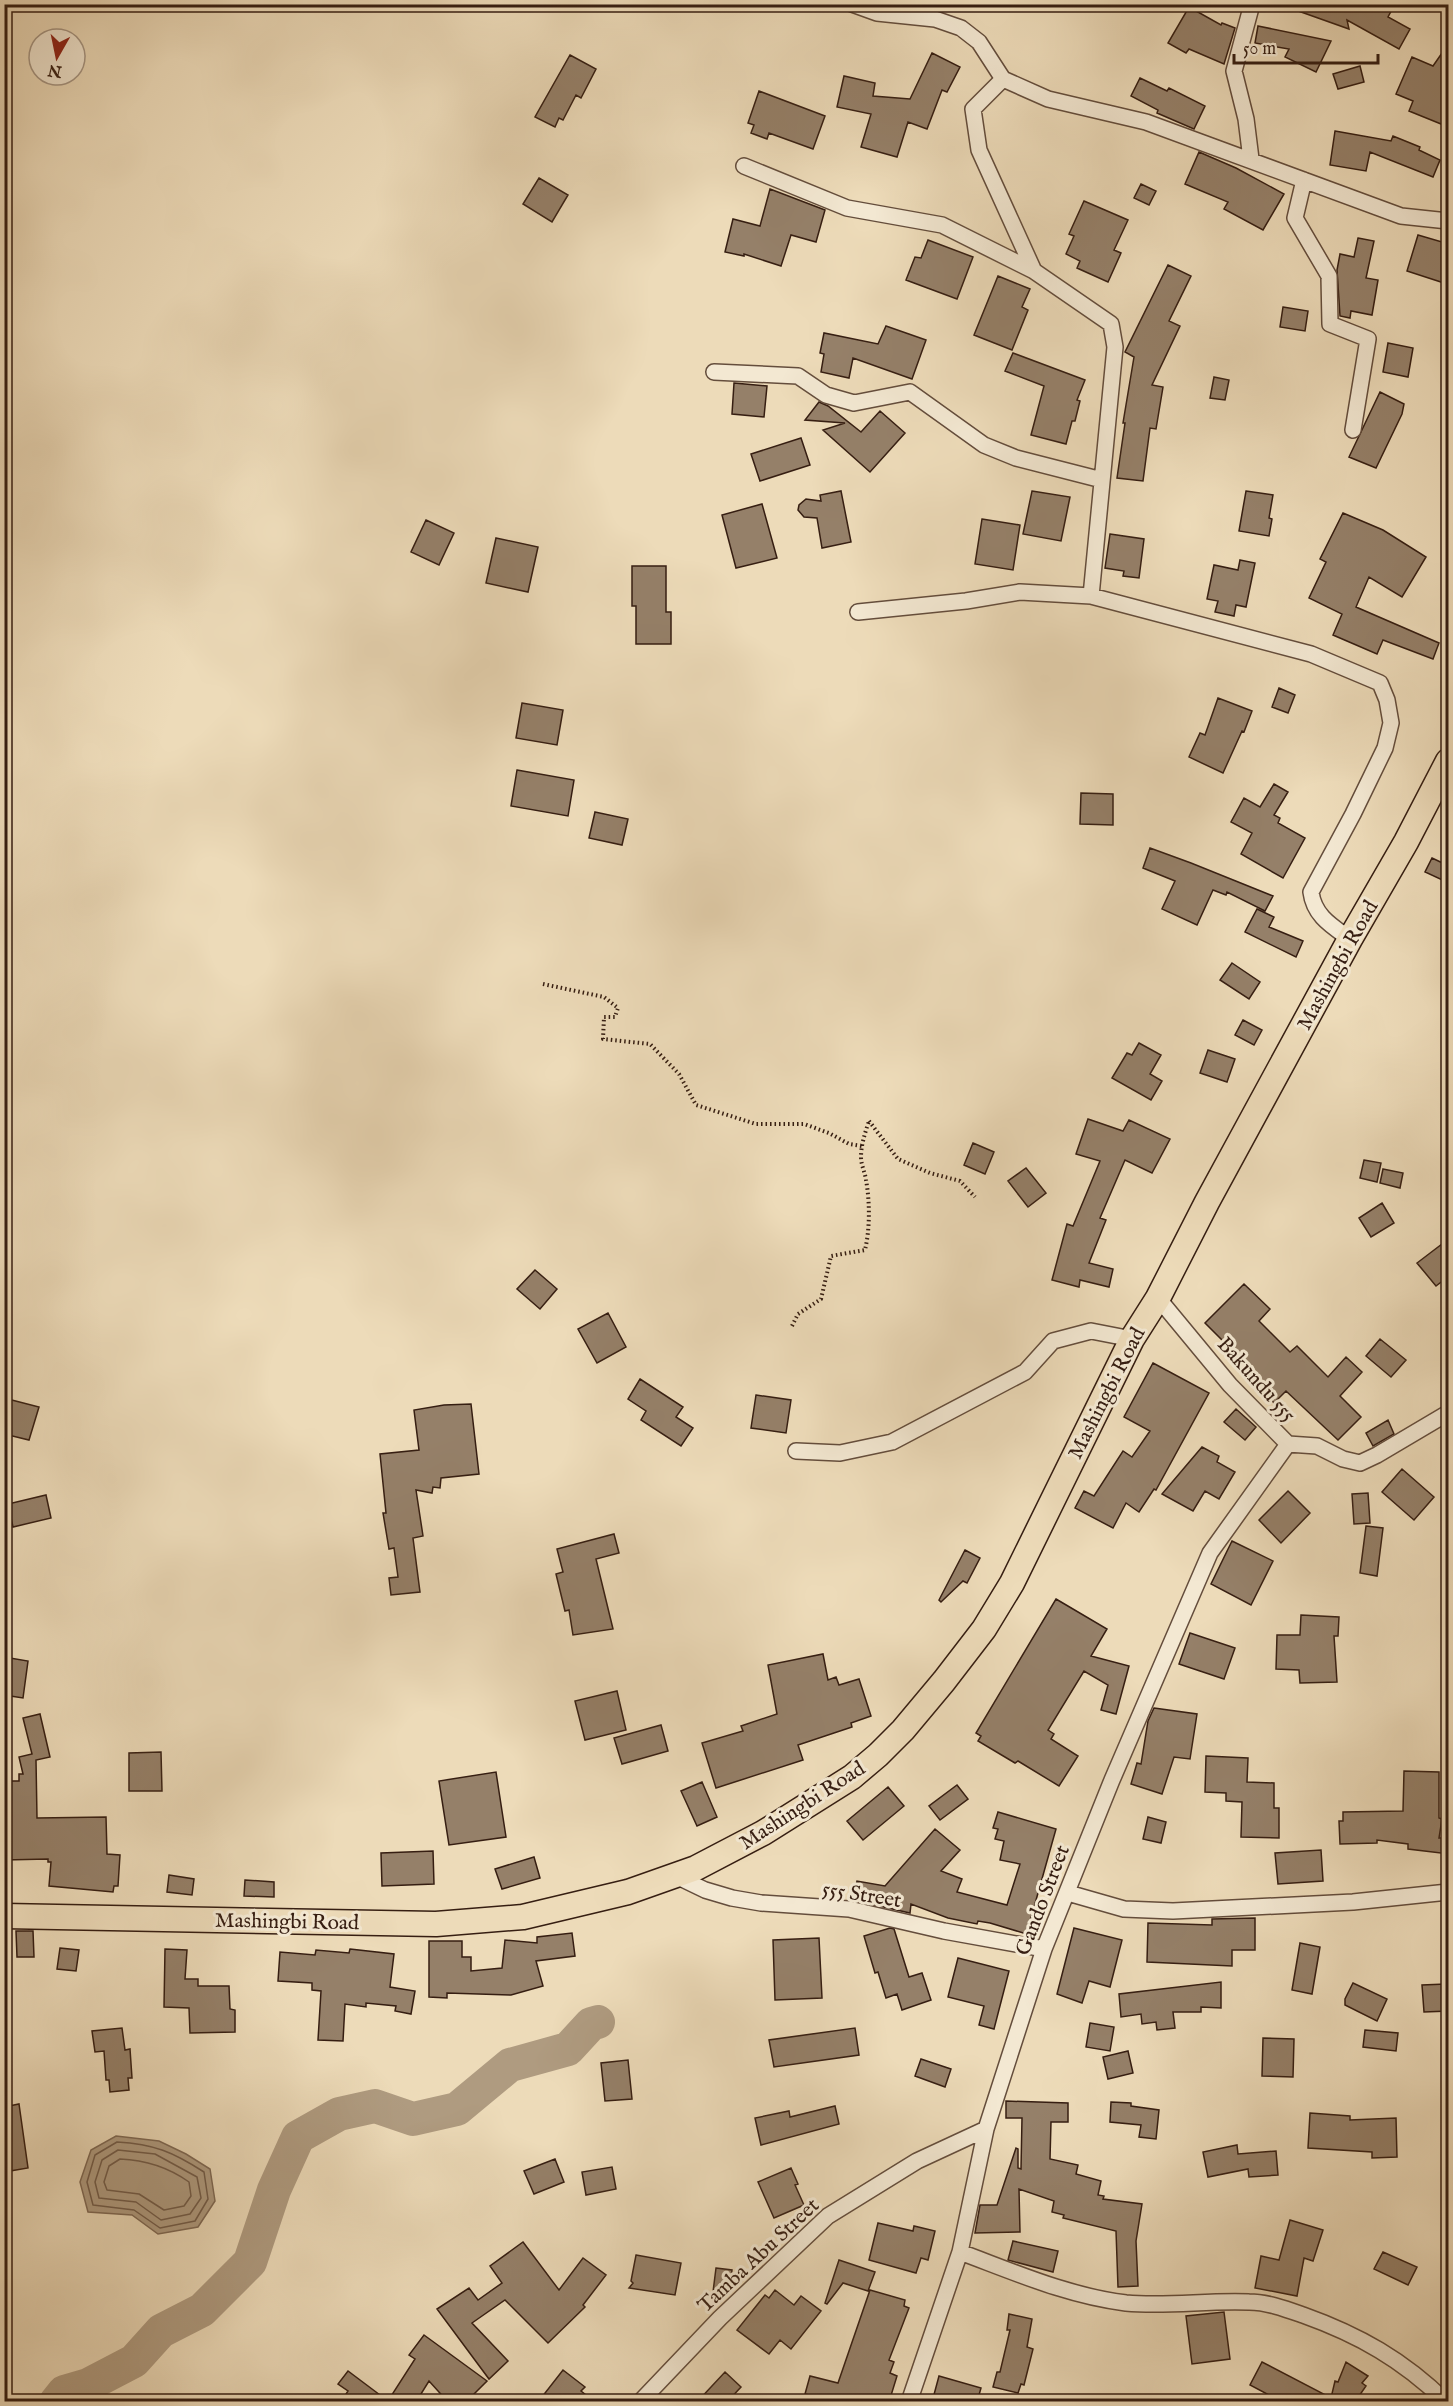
<svg xmlns="http://www.w3.org/2000/svg" width="1453" height="2406" font-family="'IM FELL English',serif">
<rect width="100%" height="100%" fill="#eddbb9"/>
<filter id="stains"><feTurbulence type="fractalNoise" baseFrequency=".00333" numOctaves="4"/><feColorMatrix values="0 0 0 0 .2 0 0 0 0 .09 0 0 0 0 .02 0 0 0 .5 -.17"/></filter>
<radialGradient id="worn" r=".72"><stop offset=".6" stop-color="#630" stop-opacity="0"/><stop offset="1" stop-color="#630" stop-opacity=".3"/></radialGradient>
<path fill="#af9b80" stroke="#7f6954" stroke-width="1.5" d="M116,2136l43,5 27,13 24,15 5,32 -17,26 -40,7 -26,-19 -44,-3 -8,-30 11,-32z"/>
<g fill="none" stroke-linecap="round" stroke-linejoin="round">
<path stroke="#725c49" stroke-width="1.5" d="M117,2142c37,2 56,10 87,30l4,27 -13,22 -35,7 -26,-18 -41,-5 -6,-23 8,-27z
M118,2150l37,4 42,23 4,21 -11,16 -29,6 -25,-18 -37,-4 -4,-16 7,-22z
M120,2159c26,1 48,8 69,23l2,14 -7,10 -20,4 -25,-16 -32,-4 -3,-8 5,-16z"/>
<path stroke="#af9b80" stroke-width="34" d="M56,2402l8,-10 24,-7 46,-24 27,-30 41,-21 48,-48 24,-72 24,-53 41,-23 36,-8 38,13 44,-10 53,-44 58,-16 23,-25 7,-2"/>
</g>
<path fill="#958069" stroke="#361e12" stroke-width="1.5" d="M1288,4h107l-7,13 22,12 -11,20 -52,-29 2,9 -62,-22z
M1189,7l32,18 1,-2 13,5 -11,36 -35,-15 -3,4 -18,-10z
M1258,26l73,15 -15,31 -31,-15 4,-8 -34,-6z
M1449,43v64l-8,17 -32,-13 4,-10 -17,-7 16,-37 21,9z
M932,53l28,14 -13,25 -5,-2 -15,39 -19,-7 -11,35 -36,-10 10,-33 -34,-7 7,-31 31,7 -2,13 37,3z
M570,55l26,14 -15,29 -5,-3 -13,25 -4,-2 -4,9 -20,-10z
M1360,66l4,16 -26,7 -5,-15z
M1140,78l27,13 2,-3 36,18 -11,23 -37,-16 1,-3 -27,-14z
M759,91l66,25 -12,33 -44,-16 -2,6 -16,-6 3,-8 -6,-2z
M1335,131l56,10 2,-5 27,11 -1,3 21,10 -7,17 -63,-25 -4,19 -36,-6z
M1199,152l37,16 48,26 -21,36 -39,-21 4,-7 -43,-18z
M539,178l29,17 -16,27 -29,-18z
M1141,184l15,7 -7,14 -15,-7z
M770,189l55,21 -9,32 -25,-7 -10,31 -37,-12v2l-19,-4 8,-33 27,7z
M1084,201l44,19 -14,30 7,3 -13,29 -31,-14 3,-7 -14,-7 8,-18 -5,-2z
M1418,235l31,9v26l-5,13 -37,-12z
M1358,238l16,3 -8,37 12,2 -6,35 -21,-4 -1,7 -10,-2 -3,-46 3,-16 14,3z
M928,240l45,17 -16,42 -51,-19 9,-23 6,1z
M1168,265l23,11 -22,45 11,5 -28,59 11,2 -7,42 -6,-1 -7,53 -26,-3 8,-55h-2l11,-66 -9,-5z
M998,276l32,13 -8,18 6,3 -16,40 -38,-15z
M1283,307l25,4 -3,20 -25,-4z
M886,326l40,14 -14,39 -59,-21 -4,20 -28,-6 3,-18 -4,-1 4,-20 54,11z
M1388,343l25,5 -5,29 -25,-5z
M1013,353l72,27 -8,20 3,1 -5,20h-3l-6,23 -35,-9 13,-49 -39,-15z
M1214,377l15,3 -4,20 -15,-2z
M734,383l33,3 -3,31 -32,-3z
M1380,392l24,12 -2,10 -26,54 -27,-11z
M819,402l9,4 33,26 19,-21 25,22 -35,39 -47,-42 22,-7 -40,-3z
M801,438l9,27 -50,16 -9,-27z
M841,491l10,51 -29,6 -5,-30 -13,-1 -6,-7 1,-5 7,-6 15,2 -1,-6z
M1032,491l38,6 -9,44 -38,-7z
M1246,491l27,4 -4,23 3,1 -3,17 -30,-5z
M762,504l15,54 -41,10 -14,-53z
M1343,513l40,17 43,27 -24,40 -33,-20 -13,30 83,36 -6,16 -50,-19 -6,14 -44,-19 9,-21 -33,-16 17,-36 -6,-3z
M982,519l38,6 -7,45 -38,-6z
M426,520l28,13 -15,32 -28,-13z
M1110,534l34,5 -5,39 -16,-2 1,-5 -19,-3z
M496,538l42,9 -10,45 -42,-9z
M1240,560l15,3 -9,44 -10,-2 -2,11 -19,-4 3,-11 -11,-2 7,-34 24,5z
M632,566h34v46h5v32h-35v-38h-4z
M1279,688l16,7 -7,18 -16,-6z
M1218,698l34,13 -8,21 -2,-1 -19,42 -34,-16 11,-24 5,2z
M522,703l41,7 -6,35 -41,-7z
M517,770l57,10 -6,36 -57,-10z
M1274,784l14,8 -14,23 6,3 -2,5 27,15 -22,40 -42,-24 11,-21 -21,-11 13,-24 16,9z
M1081,793l32,1v31l-33,-1z
M595,812l33,7 -6,26 -33,-7z
M1150,848l41,15 82,33 -8,15 -38,-19 -1,3 -13,-5 -16,35 -35,-16 13,-28 -32,-13z
M1432,858l17,8v17l-24,-11z
M1257,909l17,8 -5,10 34,14 -7,16 -51,-25z
M1232,963l28,19 -11,17 -29,-19z
M1243,1020l19,10 -8,15 -19,-10z
M1139,1043l22,12 -11,19 12,7 -11,19 -39,-22 15,-25 5,2z
M1208,1050l27,9 -8,23 -27,-9z
M1088,1119l35,12 6,-11 41,19 -18,34 -27,-13 -25,58 6,2 -17,43 24,6 -4,18 -29,-7 -1,7 -27,-7 15,-56 6,2 27,-65 -24,-7z
M973,1143l21,9 -9,22 -21,-9z
M1364,1160l17,3 -4,19 -17,-4z
M1026,1168l20,25 -18,14 -20,-26z
M1383,1169l20,4 -3,15 -20,-5z
M1382,1203l12,20 -23,14 -12,-19z
M1442,1244l7,9v23l-13,10 -19,-23z
M535,1270l22,19 -17,20 -23,-20z
M1244,1284l26,25 -11,12 31,31 7,-6 31,31 18,-20 16,15 -22,24 21,21 -23,23 -52,-49 -12,12 -25,-27 5,-4 -49,-49z
M608,1313l18,34 -29,16 -19,-34z
M1380,1339l26,21 -15,17 -25,-21z
M1153,1363l56,30 -53,97 -2,-1 -15,23 -13,-9 -13,25 -38,-20 9,-17 10,5 29,-45 9,6 18,-26 -26,-14z
M640,1379l43,28 -7,10 17,11 -12,18 -40,-26 5,-9 -18,-12z
M756,1395l35,5 -5,33 -35,-5z
M4,1398l35,9 -10,33 -25,-6z
M471,1404l8,70 -38,4 -1,10 -7,-1 -1,6 -16,-3 7,46 -10,2 7,54 -29,3 -2,-17 9,-1 -4,-29 -5,1 -6,-36h3l-6,-59 39,-4 -5,-40 30,-5z
M1236,1409l20,18 -11,13 -21,-18z
M1388,1420l6,14 -21,12 -7,-13z
M1202,1447l17,9 -2,6 18,10 -16,27 -14,-8 -12,20 -31,-17z
M1402,1469l32,28 -20,23 -32,-28z
M1288,1491l22,22 -29,30 -22,-23z
M1368,1493l2,30 -16,1 -2,-30z
M46,1495l5,23 -38,9 -5,-23z
M1366,1526l17,2 -6,48 -17,-3z
M614,1534l5,19 -23,6 17,70 -40,6 -4,-25 -4,1 -9,-37 7,-2 -6,-23z
M1232,1541l41,20 -22,44 -40,-21z
M965,1550l15,8 -13,25 -4,-2 -22,21 -2,-2z
M1056,1599l51,30 -16,27 38,10 -13,48 -15,-4 7,-25 -24,-14 -36,59 6,4 -3,5 27,17 -19,30 -41,-25 -3,2 -37,-22 3,-5 -5,-3z
M1301,1615l38,2 -1,19h-4l3,46 -37,1 -1,-13 -23,-1 1,-34h23z
M1190,1633l45,15 -11,31 -45,-15z
M823,1654l5,26 8,-3 3,8 20,-6 12,37 -20,7 1,4 -54,18 5,15 -87,28 -14,-45 41,-12 -2,-5 36,-12 -9,-49z
M4,1657l24,4 -5,37 -19,-3z
M617,1691l9,39 -41,10 -10,-39z
M1154,1708l43,6 -7,45 -16,-2 -12,37 -31,-10 6,-21 4,1 7,-43z
M40,1714l10,43 -14,3 1,58 69,-1 1,37 13,1 -2,31h-4l-1,6 -64,-6 2,-24h-3v-3l-44,1v-79h15v-7h4l-4,-17 13,-3 -9,-36z
M661,1725l7,26 -46,13 -8,-26z
M161,1752l1,39h-33v-38z
M1206,1756l42,2 -1,24 27,1v25h5v30l-38,-1 1,-35 -16,-1v-8l-21,-1z
M1404,1771l35,1v46l3,1 -3,19h10v16l-41,-5v-5l-31,-4v3l-37,1 -1,-23h4v-9l60,-1z
M496,1772l10,65 -57,8 -10,-64z
M702,1782l15,35 -20,9 -16,-35z
M957,1785l11,14 -28,21 -11,-14z
M888,1787l16,19 -41,34 -16,-19z
M998,1812l58,17 -25,89 4,1 -5,16 -40,-12 -12,-2 -1,3 -29,-6 -37,-14 -1,9 -57,-13 4,-19 28,5 50,-57 25,21 -19,21 21,8 -5,13 50,13 13,-41 -20,-4 4,-19 -9,-2 3,-10 -5,-1z
M1148,1817l18,5 -5,21 -18,-4z
M1321,1850l2,31 -45,3 -3,-31z
M433,1851l1,33 -52,2 -1,-33z
M534,1857l6,21 -38,11 -7,-20z
M169,1875l25,4 -2,16 -25,-3z
M245,1880l29,2v15l-30,-1z
M1255,1918v32h-23v16l-85,-4 1,-39 64,2v-6z
M890,1928l4,1 15,48 13,-4 9,27 -29,10 -5,-16 -11,4 -8,-26 -3,1 -11,-37z
M1074,1928l48,12 -12,47 -21,-6 -7,22 -25,-9z
M16,1931h17l1,26h-17z
M572,1933l3,23 -39,5 7,25 -32,9 -64,-2v5l-18,-1v-56h33v16h9v14l31,-3 3,-28 32,3v-6z
M819,1938l3,60 -47,2 -2,-60z
M1300,1943l20,4 -8,47 -20,-4z
M60,1948l19,2 -3,21 -19,-2z
M165,1949l22,1 -2,29h13v7h31l1,23 5,1v22l-45,1 -1,-25 -25,-1z
M350,1949l44,5 -4,33 25,4 -4,23 -16,-3 1,-5 -30,-3v4l-21,-3 -2,37 -25,-1 3,-49 -9,-1v-7l-34,-2 2,-29 35,3 1,-5 33,3z
M958,1958l51,13 -15,58 -15,-4 5,-19 -36,-9z
M1221,1982v26l-20,-1v5h-28l2,16 -18,2 -1,-8 -14,2 -1,-10 -20,3 -2,-23z
M1353,1983l34,16 -10,22 -32,-16v-6z
M1446,1984l3,4v23l-25,1 -2,-27z
M1090,2023l24,4 -4,24 -24,-4z
M122,2028l3,22 5,-1 2,29h-4l1,12 -19,2 -1,-12h-3l-2,-29 -9,1 -3,-21z
M855,2028l4,27 -85,12 -5,-27z
M1365,2030l33,3 -2,18 -33,-4z
M1263,2038l31,1 -1,38 -31,-1z
M1128,2051l5,22 -25,6 -5,-22z
M921,2059l30,10 -6,18 -30,-11z
M628,2060l4,39 -27,2 -4,-38z
M1006,2101l62,2v19h-17l-1,37 28,6 -2,9 25,7 -3,14 6,1 -1,3 39,5 -6,37 2,45 -20,1 -2,-56 -53,-13 1,-3 -12,-3 2,-11 -35,-12 1,43 -45,1 5,-28h17l19,-57 2,1v19l3,1 1,-51h-16z
M1111,2102l20,1v3l28,4 -3,29 -17,-2 2,-12 -31,-3z
M19,2104l9,64 -24,4v-65z
M835,2106l4,18 -78,21 -6,-27 34,-7 1,6z
M1310,2113l40,3v4l46,-2 1,39 -25,1v-6l-64,-4z
M1237,2145l1,9 38,-3 2,24 -29,2 -1,-8 -40,8 -5,-25z
M555,2159l9,23 -30,12 -10,-23z
M612,2167l4,22 -30,6 -4,-23z
M791,2168l7,16 -3,1 9,20 -30,13 -16,-36z
M1290,2220l33,10 -10,31 -9,-3 -7,38 -42,-8 6,-32 18,4z
M878,2223l35,8 1,-5 21,5 -7,29 -7,-2 -5,15 -47,-13z
M1013,2241l45,10 -5,21 -45,-12z
M523,2242l36,48 24,-32 23,17 -23,30 2,2 -37,36 -43,-43 -33,23 36,38 -19,18 -52,-70 32,-21 9,12 24,-17 -12,-17z
M1383,2252l34,15 -9,18 -34,-16z
M636,2255l45,8 -6,32 -46,-7 4,-5 -2,-2z
M839,2260l36,12 -7,19 -25,-8 -16,21 -2,-1z
M716,2268l16,2 -3,24 -16,-2z
M775,2290l19,15 7,-9 20,15 -30,38 -11,-9 -11,14 -32,-24 28,-35 4,3z
M870,2290l35,10 -1,6 5,2 -20,52 5,2 -4,11 7,3 -8,26h-51l-33,-8 5,-18 28,7z
M1224,2312l6,47 -38,5 -6,-48z
M1009,2314l23,5 -5,28 6,2 -9,36 -3,-1 -3,9 -25,-6 4,-15h3l10,-42h-3z
M424,2335l63,46 -13,13 7,8h-33l-19,-21 -13,21h-75l7,-11 -10,-7 10,-13 40,30 27,-42 -6,-4z
M1262,2362l69,36 4,-17 3,1 8,-20 22,14 -6,7 4,3 -11,16h-73l-32,-17z
M563,2370l22,17 -4,4 14,11h-57z
M725,2372l16,15 -14,15h-30z
M939,2376l42,12 -4,14h-45z"/>
<g fill="none" stroke-linecap="round" stroke-linejoin="round">
<g stroke="#644d3c" stroke-width="18">
<path id="street" d="M852,4l25,9 58,6 26,9 18,14 24,37 45,20 98,23 255,94 47,5
M1003,79l-30,30 6,41 55,121 77,53 4,23 -24,249
M1251,159l-5,-40 -12,-48 18,-67
M744,166l103,42 95,17 92,46
M1304,180l-9,38 34,58 1,48 38,15 -15,91
M714,372l84,4 28,19 28,8 56,-11 74,53 32,13 86,22
M858,612l108,-11 54,-9 71,4 220,58 69,29 7,17 4,23 -6,25 -32,66 -42,78c3,24 21,34 39,47
M1158,1298l72,87 58,59 29,2 26,13 17,4 17,-8 71,-42
M796,1451l44,2 52,-11 133,-70 28,-31 38,-10 41,8
M676,1876l29,14 27,8 29,5 88,6 95,22 100,18
M1068,1893l56,16 49,2 180,-9 95,-10
M960,2252c54,20 108,44 166,51 41,4 82,-3 123,-1 18,0 37,7 54,13 56,20 100,45 143,87
M640,2402l80,-84 108,-102 89,-55 69,-32
M909,2402l51,-150 26,-123 58,-180 68,-169 98,-227 78,-109"/>
</g>
<g stroke="#361e12" stroke-width="27">
<path id="primary" d="M4,1916l432,8 87,-7 105,-25 68,-24 67,-35 89,-56 26,-22 25,-25 41,-49 40,-52 28,-46 120,-244 26,-41 49,-96 143,-263 56,-97 42,-81"/>
</g>
<path stroke="#361e12" stroke-width="4" stroke-dasharray="1.5 3" stroke-linecap="butt" d="M543,984l61,13 14,11 -3,9h-11l-1,22 47,5 29,30 17,31 60,19h48l25,9 20,11 13,2
M869,1121l29,38 32,14 30,8 15,16
M792,1326l6,-12 23,-15 10,-43 34,-6c5,-21 5,-48 1,-70 -1,-8 -5,-15 -5,-23 0,-12 4,-24 8,-36"/>
<use href="#street" stroke="#f3e8d2" stroke-width="15"/>
<use href="#primary" stroke="#eddbb9" stroke-width="24"/>
</g>
<g text-anchor="middle" stroke-width="6" stroke-linejoin="round" paint-order="stroke">
<g font-size="21" fill="#361e12" stroke="#f3e8d2">
<text transform="translate(1337 965) rotate(-61)" y="7">Mashingbi Road</text>
<text transform="translate(1257 1379) rotate(48)" y="7">Bakundu 555</text>
<text transform="translate(1106 1393) rotate(-63)" y="7">Mashingbi Road</text>
<text transform="translate(802 1805) rotate(-33)" y="7">Mashingbi Road</text>
<text transform="translate(862 1894) rotate(9)" y="7">555 Street</text>
<text transform="translate(1042 1900) rotate(-69)" y="7">Gando Street</text>
<text transform="translate(287 1921) rotate(1)" y="7">Mashingbi Road</text>
<text transform="translate(758 2255) rotate(-43)" y="7">Tamba Abu Street</text>
</g>
</g>
<rect width="1453" height="2406" fill="none" stroke="#eddbb9" stroke-width="24"/>
<rect x="6" y="6" width="1441" height="2394" fill="none" stroke="#361e12" stroke-width="3"/>
<rect x="12" y="12" width="1429" height="2382" fill="none" stroke="#361e12" stroke-width="1.5"/>
<g transform="translate(57 57) rotate(189)"><circle r="28" fill="#f3e8d2" stroke="#a79785" stroke-width="1.5"/>
<path d="M0-4.5L10 22L0 15L-10 22Z" fill="#8f2418"/>
<text y="-9" font-size="16" font-weight="bold" text-anchor="middle" fill="#361e12">N</text>
</g>
<path d="M1234 54v9h144v-9" fill="none" stroke="#361e12" stroke-width="3"/>
<text x="1243" y="54" font-size="18" fill="#361e12" stroke="#f3e8d2" stroke-width="4.5" paint-order="stroke">50 m</text>
<rect width="100%" height="100%" filter="url(#stains)"/>
<rect width="100%" height="100%" fill="url(#worn)"/>
</svg>
